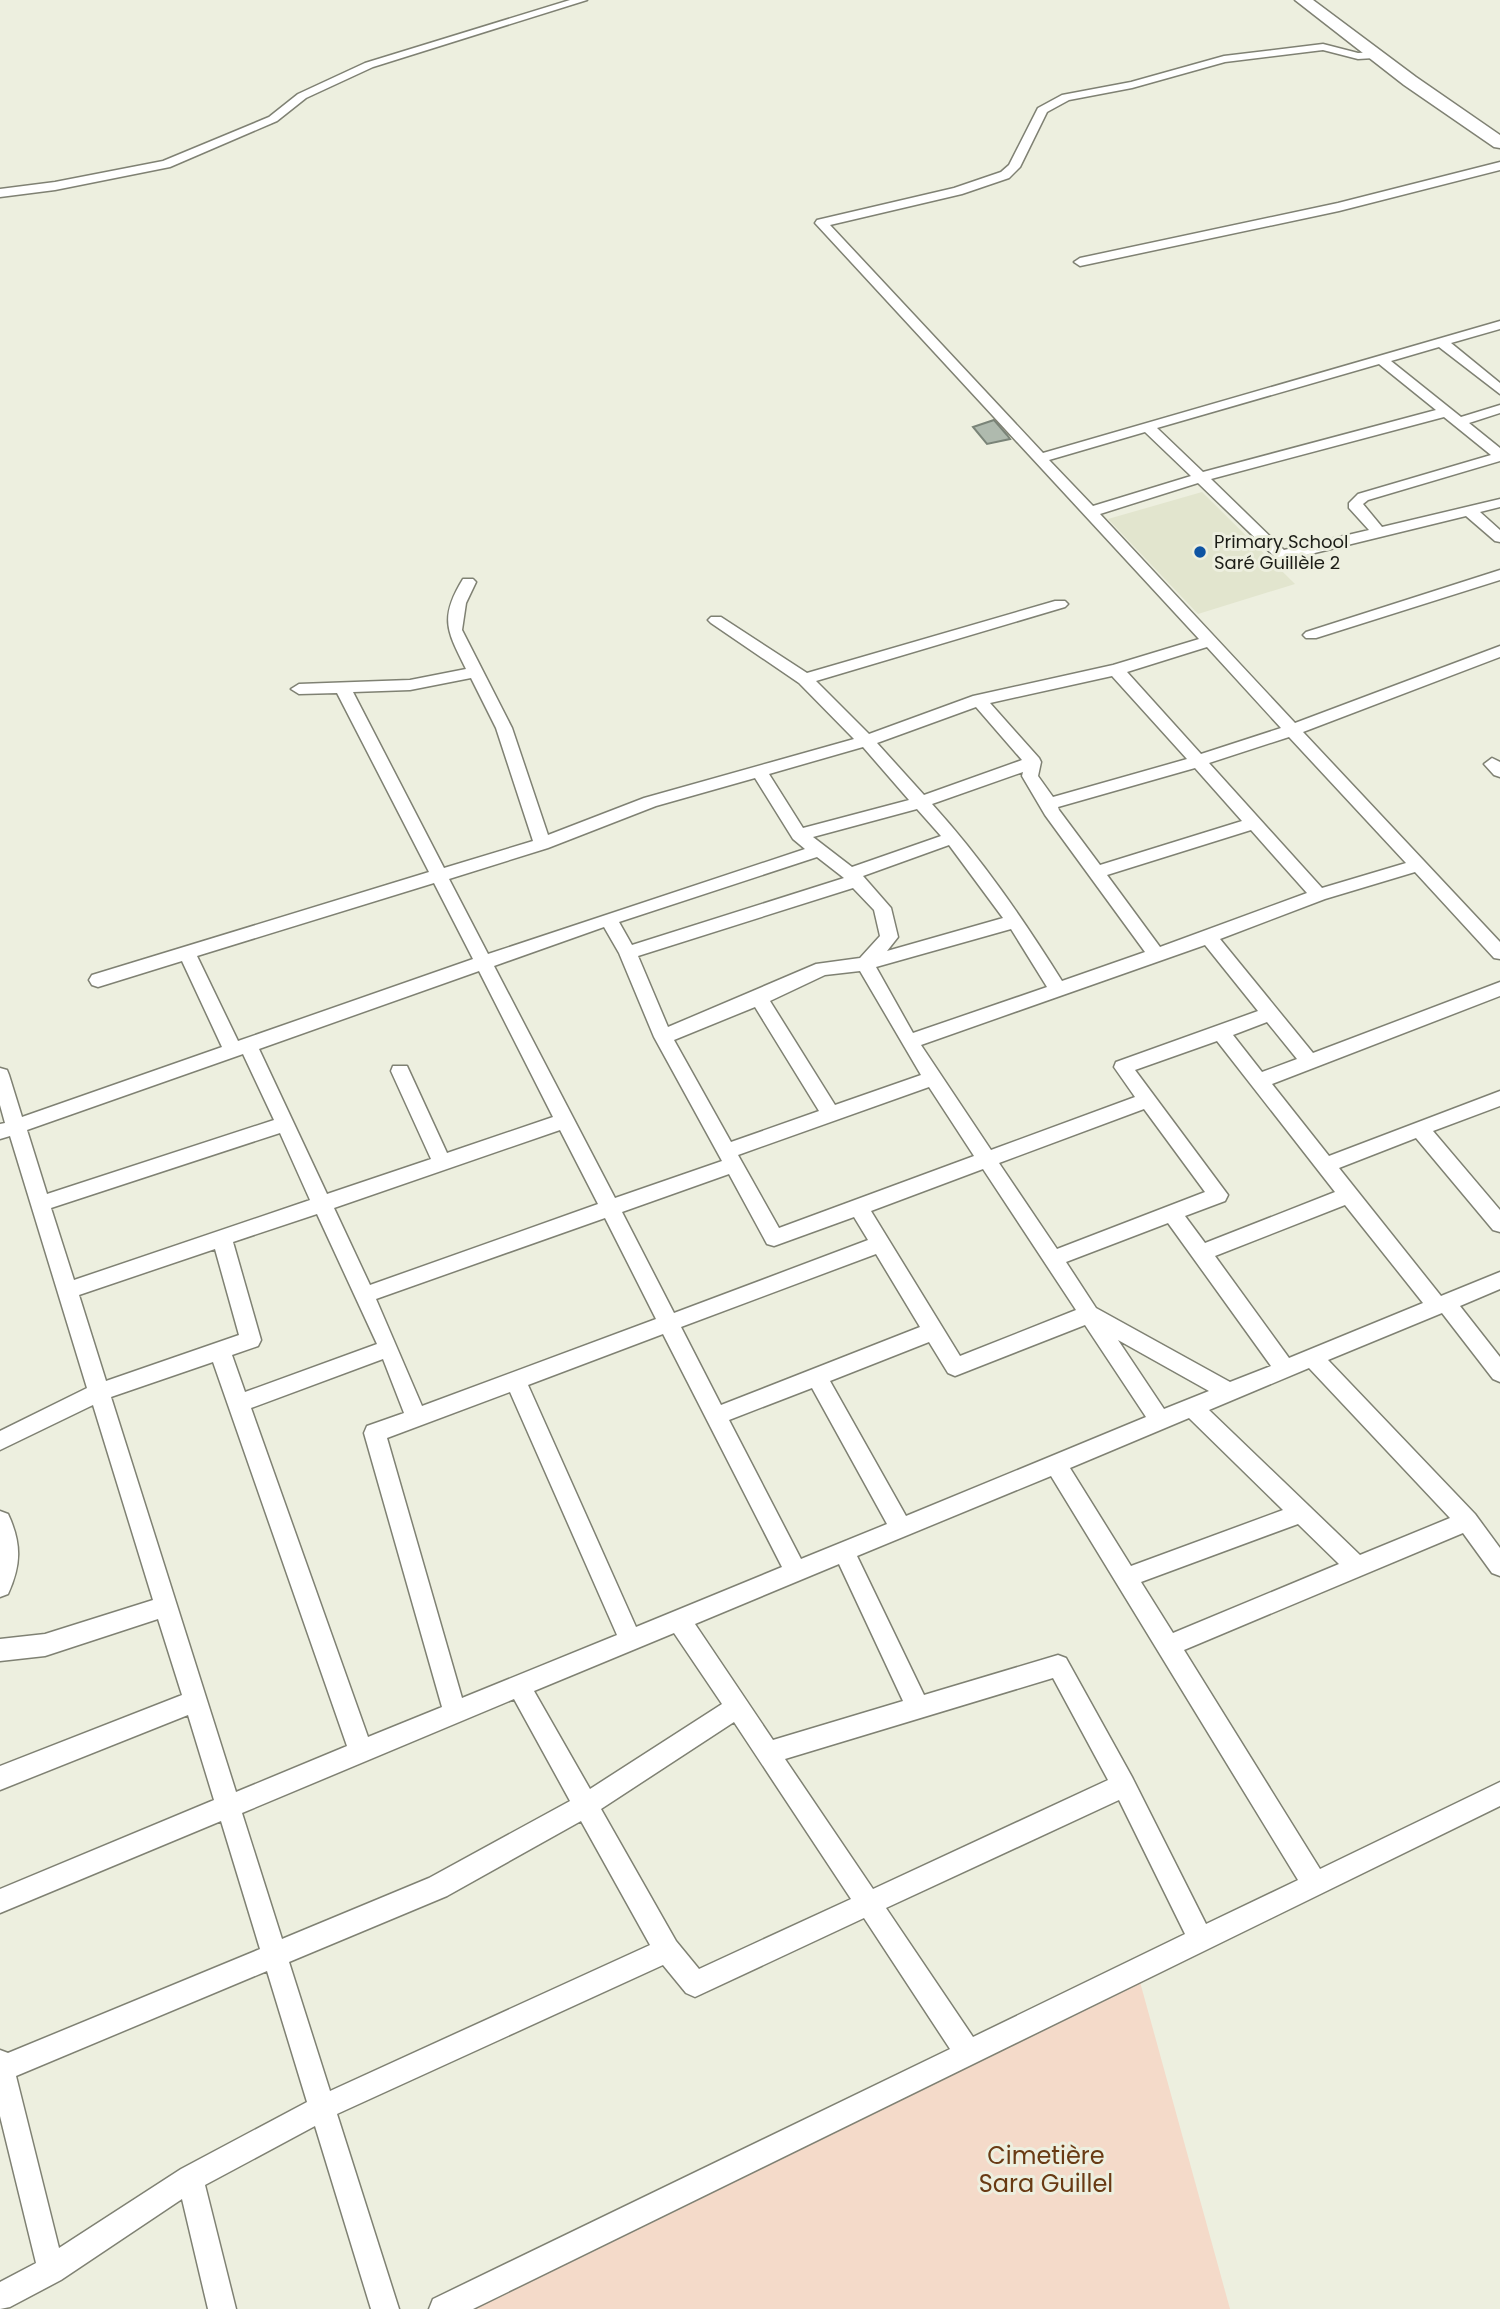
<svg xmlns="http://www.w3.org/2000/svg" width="1500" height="2309" font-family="Poppins,sans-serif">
<rect width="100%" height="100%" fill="#edefdf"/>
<path fill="#e2e5ce" d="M1202,492l93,92 -97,30 -90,-95z"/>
<path fill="#f4dac9" d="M1137,1971l93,338h-787z"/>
<path fill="#afbaae" stroke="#7a8478" stroke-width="2" d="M994,420l13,15 3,4 -23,5 -14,-17z"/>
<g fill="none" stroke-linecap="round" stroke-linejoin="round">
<g stroke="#7f8173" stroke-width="3">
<path id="minor" d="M570,0h17l-214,67 -67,31 -29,23 -107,46 -115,23 -55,7v-8l55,-7 108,-21 106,-44 29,-23 67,-31z
M1323,44l35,9 16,-1 6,3 -6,3 -16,1 -35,-9 -98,12 -93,26 -63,12 -22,12 -27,55 -11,11 -47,16 -132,31 213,228 457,-132v8l-49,14 49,40v11l-61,-47 -48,14 70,56 39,-12v8l-31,10 31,25v13l-132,39 -5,4 19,23 118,-28v8l-20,5 20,18v12l-5,-1 -29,-25 -180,44 -12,-4 -76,-73 -98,31 195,209 205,-77v11l-197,75 197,210v17l-6,-1 -79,-86 -90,27 -105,40 93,114 187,-71v14l-228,88 57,72 171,-65v15l-67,25 67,79v22l-7,-2 -77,-92 -77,30 102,128 59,-24v17l-40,17 40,51v25l-7,-3 -51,-66 -114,47 147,154 25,34v28l-8,-3 -29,-40 -279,117 136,219 180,-87v24l-1027,503h-44l4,-10 517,-250 -86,-131 -169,79 -9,-4 -23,-28 -326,149 62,195h-28l-56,-183 -110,59 31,124h-28l-26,-110 -121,81 -51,27 -10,2v-27l36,-19 -36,-147v-66l8,3 252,-104 -39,-128 -221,92v-24l214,-89 -26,-85 -188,75v-24l182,-71 -24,-76 -113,37 -45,5v-22l45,-5 108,-34 -60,-195 -93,45v-19l87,-43 -77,-252 -10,3v-15l5,-1 -5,-18v-37l7,2 2,5 13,42 200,-70 -40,-86 -84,26 -6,-2 -3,-5 3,-5 337,-103 -92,-179 -38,1 -8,-5 8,-5 111,-4 56,-11c-19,-38 -27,-51 -3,-90h10l3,3 -10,21 -4,27 50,98 36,107 96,-37 210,-59 -55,-56 -88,-60 -3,-3 3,-3h10l86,56 248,-72h10l3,3 -3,3 -249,74 53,53 104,-38 140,-31 86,-26 -384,-416 2,-3 137,-32 47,-16 8,-7 29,-57 24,-13 69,-13 93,-26zM1379,364l57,46 -233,62 -46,-44zM1444,417l47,38 -133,39 -9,9v5l20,22 -85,20 -73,-71zM1145,432l46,44 -98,30 -44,-46zM1207,647l74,81 -80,26 -74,-82zM1112,676l75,83 -134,38 -15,-21 3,-14 -2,-4 -49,-55zM471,678l25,50 37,113 -89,27 -91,-176 57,-2zM976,707l46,53 -98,35 -47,-52zM1289,737l117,126 -84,25 -113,-125zM863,747l46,53 -106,28 -34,-54zM1195,768l47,53 -142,44 -41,-55 -1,-3zM1023,772l-1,4 23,39 100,137 -83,29c-39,-62 -80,-122 -130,-177zM755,778l38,61 12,10 -317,105 -39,-75 99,-31 108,-42zM917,809l24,27 -89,31 -39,-30zM1251,830l56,63 -147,54 -53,-72zM949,845l54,73 -116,33 11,-14 -7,-29 -28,-32zM817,857l27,21 -212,67 -13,-23zM434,883l39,76 -235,82 -41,-85zM853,888l21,22 6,26 -20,22 -44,6 -148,63 -30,-71zM604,927l15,26 35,84 68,124 -107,37 -121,-232zM1011,929l36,58 -134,46 -37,-66zM1205,945l53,66 -142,51 -2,5 21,30 -144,53 -70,-105zM479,971l74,146 -106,36 -40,-87h-14l-2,5 40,88 -104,35 -68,-145zM860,971l61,104 -86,30 -65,-104 55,-26zM755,1007l64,104 -88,31 -57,-102zM1267,1022l30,37 -35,13 -29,-37zM1217,1041l118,151 -130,51 -20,-27 40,-15 3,-6 -93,-125zM243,1054l31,66 -227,74 -20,-64zM929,1087l45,69 -195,72 -41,-73zM1144,1109l61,83 -148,57 -58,-86zM560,1130l38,74 -228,81 -36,-77zM280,1133l30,67 -236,80 -23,-72zM983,1169l93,141 -116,46 -89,-145zM729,1174l38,70 7,2 80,-29 14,23 -194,73 -52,-101zM1345,1205l78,98 -134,55 -74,-102zM317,1214l60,130 -132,48 -13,-37 26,-9 3,-6 -28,-98zM605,1218l51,101 -234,87 -46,-107zM1168,1223l103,143 -41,16 -134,-74 -30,-46zM215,1249l24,86 -133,46 -27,-86zM876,1254l44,73 -199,78 -40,-78zM1085,1325l61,92 -240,99 -76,-135 99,-39 19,31 7,3zM663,1334l119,233 -146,60 -108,-242zM1118,1340l91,51 -45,18zM383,1359l21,54 -37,13 -3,7 78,274 -74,30 -117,-329zM213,1362l134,384 -111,46 -125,-395zM1309,1368l141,150 -90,37 -151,-145zM812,1388l75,136 -86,35 -72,-139zM510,1392l107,243 -155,63 -75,-260zM1189,1418l94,92 -152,56 -61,-98zM1051,1476l247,404 -92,44 -74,-147 -66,-119 -8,-3 -134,40 -67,-139zM1298,1524l41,40 -166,69 -32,-51zM839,1564l64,137 -130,39 -78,-116zM674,1633l48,71 -132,85 -56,-98zM1053,1678l55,102 -235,109 -88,-130zM514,1699l56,102 -141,77 -147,61 -40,-126zM734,1722l117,177 -152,70 -23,-28 -75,-132zM1119,1800l66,134 -212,103 -87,-129zM581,1821l69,124 -320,146 -41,-129 158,-66zM267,1971l40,131 -126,67 -122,79 -43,-172z
M1500,162v8l-161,41 -259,55 -6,-4 6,-4 258,-55z
M1500,570v10l-184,58h-10l-3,-3 3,-3z
M1492,758l8,4v15l-6,-2 -10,-11z
M0,1511l8,3c14,30 13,51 0,80l-8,3z"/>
</g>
<g stroke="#7f8173" stroke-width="3">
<path id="secondary" d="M1295,0h18l103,77 84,58v13l-6,-1 -90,-62z"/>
</g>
<use href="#minor" fill="#fff" fill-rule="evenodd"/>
<use href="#secondary" fill="#fff" fill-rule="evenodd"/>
</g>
<circle fill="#0e54a3" stroke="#edefdf" stroke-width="2.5" cx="1200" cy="552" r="7"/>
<g text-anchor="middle" stroke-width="6" stroke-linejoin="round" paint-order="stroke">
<g font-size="18" fill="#1c1d17" stroke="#edefdf" text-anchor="start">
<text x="1214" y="548">Primary School<tspan x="1214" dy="21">Saré Guillèle 2</tspan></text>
</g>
<g font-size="24" fill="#693a13" stroke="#edefdf">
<text x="1046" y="2164">Cimetière<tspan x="1046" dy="28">Sara Guillel</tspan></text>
</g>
</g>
</svg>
